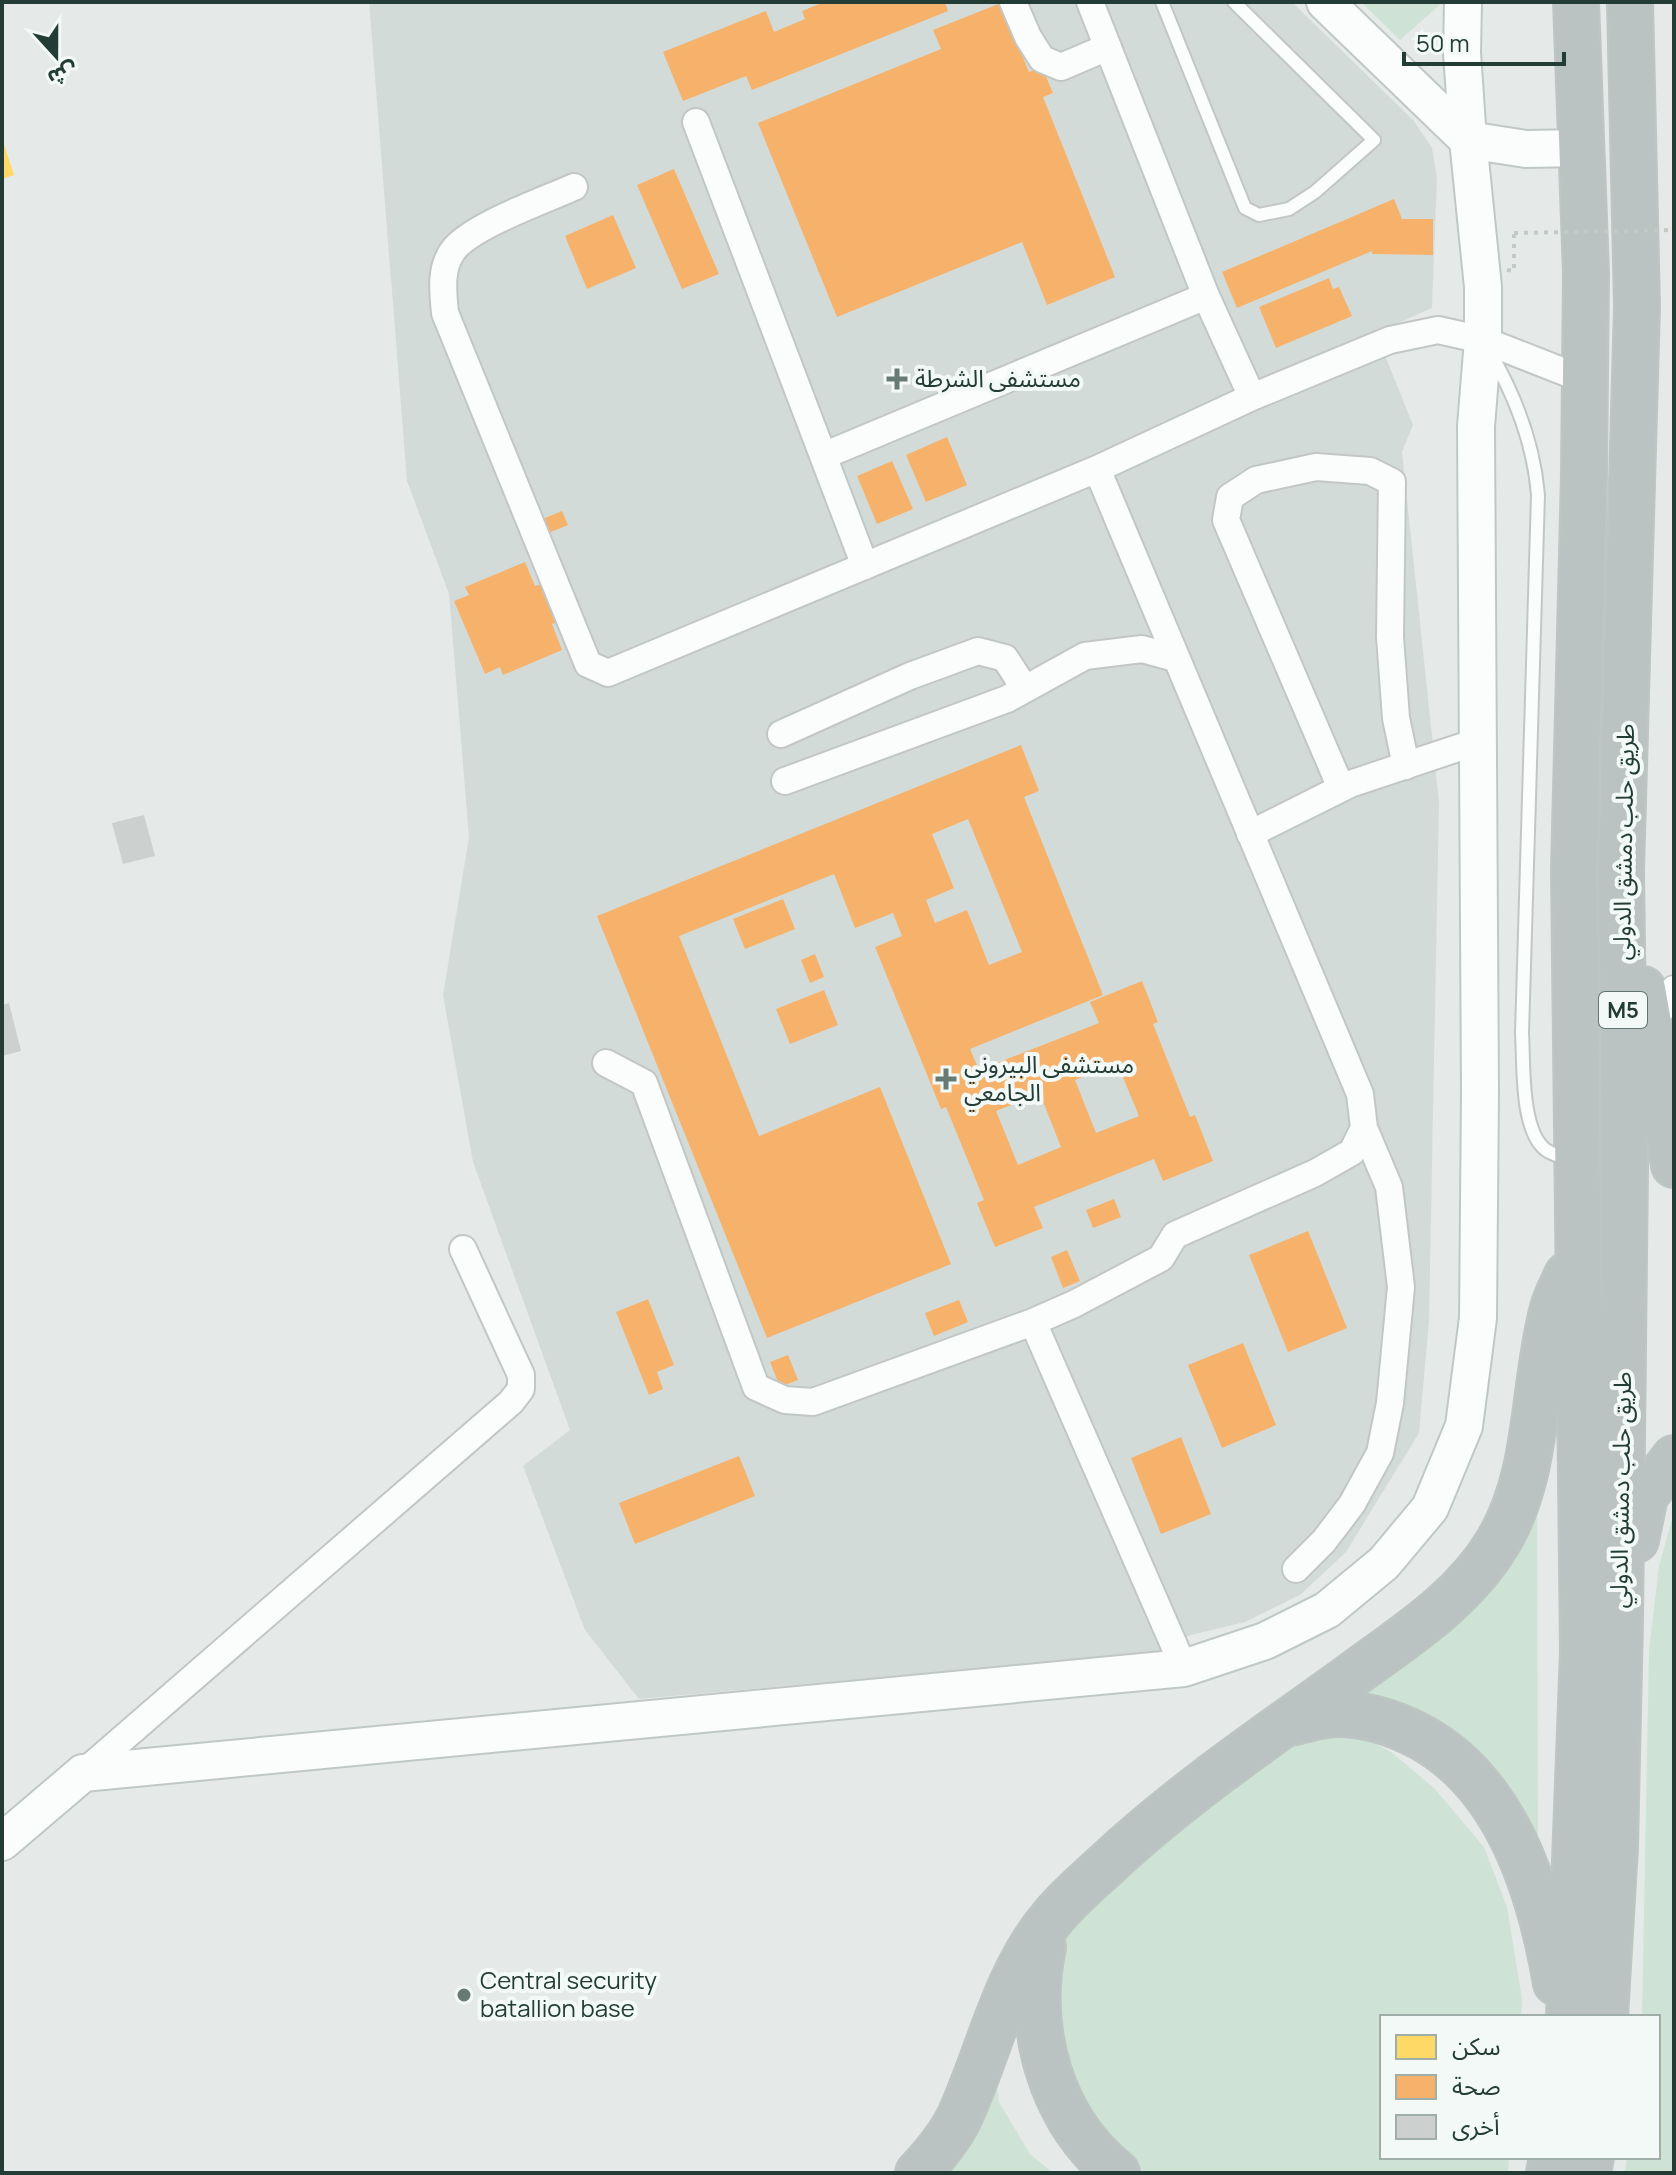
<svg xmlns="http://www.w3.org/2000/svg" width="1676" height="2175" font-family="Manrope,'Noto Sans Arabic',sans-serif">
<rect width="100%" height="100%" fill="#e5eae8"/>
<path fill="#d3dbd8" d="M369,2h923l122,119 18,27 5,30 -5,130 -56,25 37,92 -11,27 37,350 -10,519 -10,112 -73,119 -46,43 -55,27 -54,13 -38,18 -514,46 -54,-69 -62,-164 47,-36 -97,-268 -30,-167 26,-158 -20,-243 -42,-113z"/>
<path fill="#cee3d5" d="M1361,2h82l-43,38z
M1537,1430l1,466 -26,-65 -163,-139 99,-72z
M1674,1512v661h-49l2,-16h31v-140h-16l7,-367 10,-84z
M1334,1734l32,5 25,13 43,36 50,59 23,60 15,92 -1,18h-139v140h127l-1,16h-394l-73,-88 19,-164 134,-109 103,-69z
M990,2038l9,64 31,52 23,19h-131z"/>
<path fill="#ffd966" d="M2,138l12,37 -12,4z"/>
<path fill="#f6b26b" fill-rule="evenodd" d="M824,2h121l3,9 -196,79 -6,-14 -63,25 -20,-49 103,-41 8,21 31,-13 -3,-8z
M1001,3l28,69 13,-5 11,26 -10,4 72,180 -68,28 -25,-63 -185,75 -79,-194 183,-74 -8,-19z
M674,169l45,105 -37,15 -45,-104z
M1394,199l8,20h31v36l-61,-1v-3l-135,57 -15,-36z
M613,215l23,53 -49,21 -22,-53z
M1329,278l4,11 6,-2 13,29 -76,32 -17,-41z
M947,437l20,48 -41,17 -20,-47z
M892,461l21,48 -36,15 -20,-48z
M562,511l6,14 -22,9 -6,-14z
M525,562l10,24 6,-2 5,12 5,-2 6,28 -5,2 10,26 -59,25 -3,-8 -15,7 -31,-73 15,-6 -4,-8z
M1021,745l18,46 -15,6 79,198 -133,54 9,21 120,-47 -9,-21 52,-21 16,41 -5,2 37,93 5,-2 18,46 -50,20 -9,-22 -120,48 9,21 -48,19 -18,-44 7,-3 -38,-93 -5,2 -66,-162 27,-11 -9,-23 -38,15 -21,-54 -155,62 80,200 121,-49 71,177 -184,74 -170,-422zM968,819l54,133 -33,13 -22,-55 -32,13 -9,-23 28,-12 -22,-54zM1117,1063l22,53 -43,17 -21,-53zM1040,1094l21,53 -43,18 -22,-54z
M783,899l12,30 -50,20 -12,-30z
M815,954l9,23 -14,6 -9,-23z
M824,990l14,35 -48,19 -14,-35z
M1114,1199l7,18 -28,11 -7,-18z
M1308,1231l39,97 -59,24 -39,-97z
M1067,1250l13,31 -17,7 -12,-31z
M648,1299l26,66 -17,7 6,17 -14,6 -33,-83z
M959,1300l9,22 -34,14 -9,-23z
M1243,1343l33,82 -54,23 -34,-83z
M788,1355l10,25 -18,7 -10,-25z
M1181,1437l30,77 -50,20 -30,-76z
M739,1456l16,40 -120,48 -16,-41z"/>
<path fill="#ccd1cf" d="M144,815l11,41 -32,8 -11,-41z
M9,1003l12,48 -19,5v-51z"/>
<g fill="none" stroke-linecap="round" stroke-linejoin="round">
<g stroke="#c2c7c5" stroke-width="16">
<path id="lane" d="M1162,2l83,206 14,7 30,-6 26,-17 59,-52 -140,-138
M1492,356c25,44 42,90 46,139l-16,538c2,29 -2,98 24,117 6,4 16,7 23,10"/>
</g>
<g stroke="#c2c7c5" stroke-width="30">
<path id="street" d="M1013,2l15,35 14,22 19,8 47,-20
M1090,2l116,294 46,101
M696,122l169,444
M574,187c-29,13 -106,40 -122,65 -12,18 -9,40 -7,61l143,351 20,9 489,-204 155,-72 138,-57 48,-10 45,10 102,40
M823,456l383,-160
M781,734l129,-58 68,-25 27,7 20,31
M785,781l222,-82 78,-43 57,-7 33,9
M1341,788l-115,-268 4,-23 26,-17 60,-13 54,4 22,11 -2,155 6,81 10,48
M1250,834l100,-50 126,-42
M1651,1026l23,-37
M606,1063l38,20 112,304 29,13 28,2 220,-80 41,-18 87,-46 14,-23 140,-62 37,-21 12,-24 -4,-34 -263,-625
M1033,1322l151,346
M1296,1569l28,-28 28,-37 28,-51 10,-50 11,-116 -12,-100 -25,-59
M83,1773l428,-371 10,-13v-14l-58,-126"/>
</g>
<g stroke="#c0c8c5" stroke-width="40">
<path id="secondary" d="M1325,2l143,138 58,9 56,-1
M2,1842l81,-69 1101,-105 81,-27 62,-31 57,-47 46,-55 34,-82 14,-108 2,-226 -4,-666 7,-86v-53l-15,-147 -6,-87 1,-51"/>
</g>
<g stroke="#bdc6c3" stroke-width="48">
<path id="highway" d="M1643,989l31,176
M1636,1540l9,-44 29,-38
M1289,1723c16,-3 33,-9 48,-9 28,0 57,9 82,22 88,47 121,154 137,247
M1043,1947c-17,82 7,172 74,226
M1569,2017l14,-366 -9,-782 10,-394 2,-202 -10,-271
M1605,2017l10,-170 5,-226 5,-455 -4,-294 16,-566 -7,-304
M918,2173c17,-18 36,-41 45,-64 28,-64 43,-136 89,-191 16,-20 37,-37 56,-55 74,-69 157,-125 239,-184 55,-41 115,-77 151,-137 42,-70 34,-156 55,-234 3,-11 9,-22 14,-33
M1549,2173l3,-16
M1588,2173l3,-16"/>
</g>
<path stroke="#c2cac6" stroke-width="4" stroke-dasharray="4 6" stroke-linecap="butt" d="M1507,270l7,1v-38"/>
<use href="#lane" stroke="#fbfcfc" stroke-width="12"/>
<use href="#street" stroke="#fbfcfc" stroke-width="26"/>
<use href="#secondary" stroke="#fbfcfc" stroke-width="36"/>
<use href="#highway" stroke="#bac3c1" stroke-width="44"/>
<path stroke="#c2cac6" stroke-width="4" stroke-dasharray="4 6" stroke-linecap="butt" d="M1514,233l160,-3"/>
</g>
<g fill="#677a74" stroke="#f3f9f6" stroke-width="3">
<path d="M893 367h8v8h8v8h-8v8h-8v-8h-8v-8h8z"/>
<path d="M942 1067h8v8h8v8h-8v8h-8v-8h-8v-8h8z"/>
<circle cx="464" cy="1995" r="8"/>
</g>
<g text-anchor="middle" stroke-width="8" stroke-linejoin="round" paint-order="stroke">
<rect fill="#f3f9f6" stroke="#617570" stroke-width="2" x="1599" y="992" width="48" height="36" rx="6"/>
<g font-size="22" font-weight="bold" fill="#233d36">
<text x="1623" y="1018">M5</text>
</g>
<g font-size="24" fill="#233d36" stroke="#f3f9f6" text-anchor="start">
<text x="915" y="387">مستشفى الشرطة</text>
<text x="964" y="1073">مستشفى البيروني<tspan x="964" dy="28">الجامعي</tspan></text>
<text x="480" y="1989">Central security<tspan x="480" dy="28">batallion base</tspan></text>
</g>
<g font-size="24" fill="#233d36" stroke="#f3f9f6">
<text transform="translate(1624 842) rotate(-89)" y="8">طريق حلب دمشق الدولي</text>
<text transform="translate(1621 1490) rotate(-89)" y="8">طريق حلب دمشق الدولي</text>
</g>
</g>
<rect width="1676" height="2175" fill="none" stroke="#233d36" stroke-width="8"/>
<rect x="1380" y="2015" width="280" height="144" fill="#f3f9f6" stroke="#a0aea9" stroke-width="2"/>
<rect x="1396" y="2035" width="40" height="24" fill="#ffd966" stroke="#a0aea9" stroke-width="2"/>
<text x="1452" y="2055" font-size="24" fill="#233d36">سكن</text>
<rect x="1396" y="2075" width="40" height="24" fill="#f6b26b" stroke="#a0aea9" stroke-width="2"/>
<text x="1452" y="2095" font-size="24" fill="#233d36">صحة</text>
<rect x="1396" y="2115" width="40" height="24" fill="#ccd1cf" stroke="#a0aea9" stroke-width="2"/>
<text x="1452" y="2135" font-size="24" fill="#233d36">أخرى</text>
<g transform="translate(56 56) rotate(159)" stroke="#f3f9f6" stroke-width="6" paint-order="stroke">
<path d="M0-6L14 30L0 20L-14 30Z" fill="#233d36"/>
<text y="-12" font-size="22" font-weight="bold" text-anchor="middle" fill="#233d36">ش</text>
</g>
<path d="M1404 52v12h160v-12" fill="none" stroke="#233d36" stroke-width="4"/>
<text x="1416" y="52" font-size="24" fill="#233d36" stroke="#f3f9f6" stroke-width="6" paint-order="stroke">50 m</text>
</svg>
